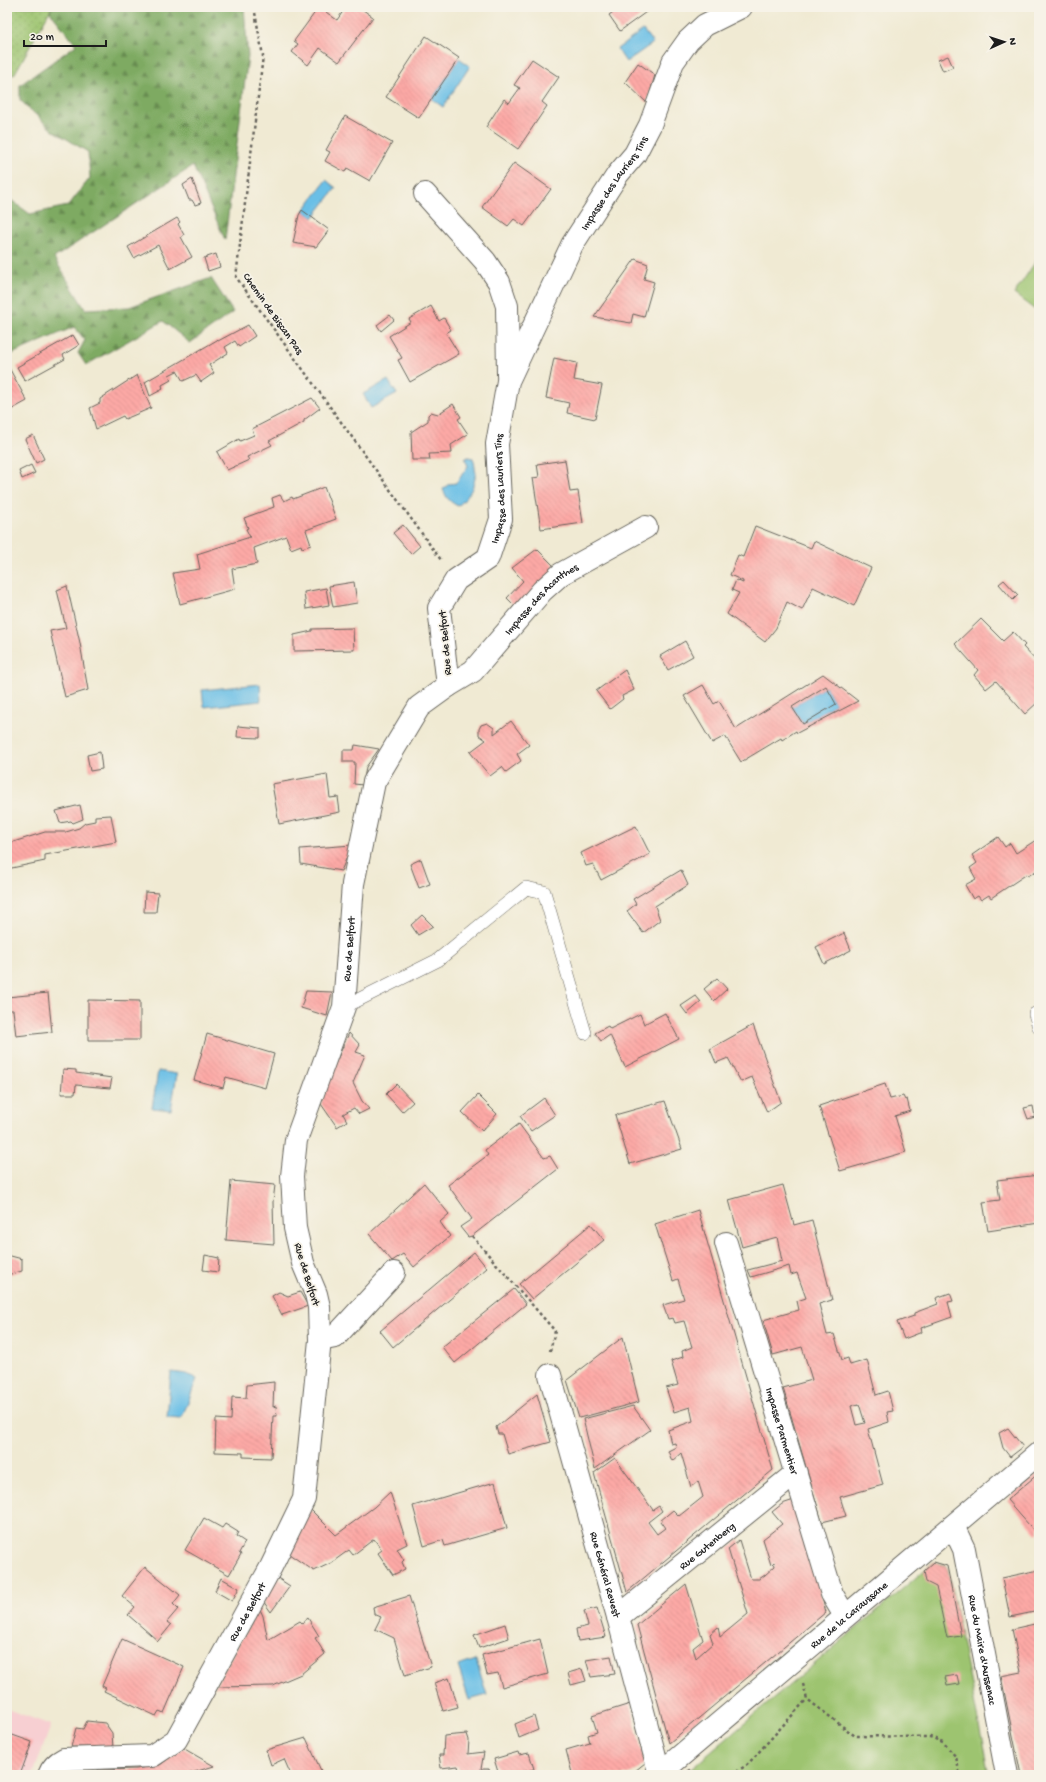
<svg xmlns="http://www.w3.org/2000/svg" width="1046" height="1782" font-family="'Gochi Hand',sans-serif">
<defs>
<pattern id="grass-dots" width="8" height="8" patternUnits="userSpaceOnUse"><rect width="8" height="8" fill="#9dc470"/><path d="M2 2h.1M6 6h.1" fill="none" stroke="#87a860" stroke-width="1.8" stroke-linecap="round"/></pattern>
<pattern id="forest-firs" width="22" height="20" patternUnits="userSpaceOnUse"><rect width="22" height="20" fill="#7eaa62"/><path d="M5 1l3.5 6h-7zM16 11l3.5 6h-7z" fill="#668a50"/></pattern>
<pattern id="building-back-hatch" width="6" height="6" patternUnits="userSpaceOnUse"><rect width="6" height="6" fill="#fda9a6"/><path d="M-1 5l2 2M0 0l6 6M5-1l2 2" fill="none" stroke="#d8918e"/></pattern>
</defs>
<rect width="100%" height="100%" fill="#f7f3e8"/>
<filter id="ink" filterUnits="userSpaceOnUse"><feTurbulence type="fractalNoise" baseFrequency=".025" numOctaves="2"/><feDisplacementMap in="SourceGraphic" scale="8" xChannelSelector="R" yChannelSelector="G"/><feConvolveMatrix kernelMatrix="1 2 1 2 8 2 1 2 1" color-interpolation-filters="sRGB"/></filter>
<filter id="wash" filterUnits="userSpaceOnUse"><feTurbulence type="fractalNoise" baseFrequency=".012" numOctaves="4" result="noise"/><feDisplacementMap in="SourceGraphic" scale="16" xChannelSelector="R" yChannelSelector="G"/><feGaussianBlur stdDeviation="0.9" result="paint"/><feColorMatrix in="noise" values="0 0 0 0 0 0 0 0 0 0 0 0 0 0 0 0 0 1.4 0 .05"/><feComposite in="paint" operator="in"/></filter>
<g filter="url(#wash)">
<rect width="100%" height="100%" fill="#f0ead3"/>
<path fill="#f7cfd2" d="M7,1709l44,16 -18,50h-26z"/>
<path fill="url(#grass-dots)" stroke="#5c7046" d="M7,7h45l-38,68 -7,-2z"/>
<path fill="url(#forest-firs)" stroke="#4d633f" d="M52,7h192l4,49 -23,184 -32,-74 -139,92 31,51 44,-2 82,-29 22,34 -43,31 -27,-22 -77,44 -8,-12 7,-13 -11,-13 -67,29v-159l23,17 38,-8 22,-28 -2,-26 -36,-22 -32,-30v-15l56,-40 -26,-33z"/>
<path fill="#9dc470" stroke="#5c7046" d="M1038,258h1v55l-25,-19z
M934,1562l13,4 42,209h-305z"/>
<path fill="#6abfe6" stroke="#436e81" d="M643,30l10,13 -27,19 -9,-13z
M459,58l11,8 -27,41 -11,-8z
M326,180l10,8 -23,30 -10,-7z
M388,380l9,14 -26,14 -8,-14z
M468,457l5,1c6,20 0,35 -15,48 -8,-4 -12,-8 -15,-17l6,-5 7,-1 12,-17 -3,-7z
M260,684l1,17 -57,6 -2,-17z
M826,686l10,18 -33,20 -11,-17z
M158,1071l19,3 -6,36 -19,-2z
M171,1372l16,2 10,5c-6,13 -9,26 -16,39l-14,-1z
M476,1660l11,35 -18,5 -11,-34z"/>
<g id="blocks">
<path fill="url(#building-back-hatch)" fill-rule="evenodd" d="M319,7l18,13 9,-13h13l14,10 -34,45 -19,-14 -12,17 -16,-13 6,-8 -4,-3z
M620,7h33l-33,24 -11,-16z
M426,36l33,22 -40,60 -33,-21z
M948,56l5,11 -10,4 -5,-11z
M532,59l27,18 -17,25 5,4 -29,43 -32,-22 18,-28 5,4 11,-15 -6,-3z
M638,63l17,12 -8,28 -22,-21z
M345,116l47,27 -22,38 -23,-13 -2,4 -20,-11 5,-9 -4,-2z
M514,163l37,26 -27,37 -10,-7 -6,7 -26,-19z
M192,179l9,24 -6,2 -3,-5h-3l-6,-15z
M302,210l27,20 -13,17 -23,-4 6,-28z
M177,218l3,4 -2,2 6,11 -3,2 11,20 -22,12 -12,-24 -24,13 -6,-11z
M216,254l4,13 -12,4 -4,-13z
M635,259l13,5 -4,15 10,3 -10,35 -11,-3 -2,9 -37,-6z
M431,306l8,15 5,-3 7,12 -5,3 13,21 -49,28 -12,-22 4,-2 -13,-22 22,-14 -2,-3z
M390,315l4,5 -13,11 -4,-6z
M248,325l7,11 -16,11 -4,-6 -10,6 3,6 -19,12 5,8 -13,9 -5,-7 -13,6 -6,-10 -8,4 2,5 -9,5 1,4 -13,7 -5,-14 72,-42 1,1z
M73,335l6,10 -16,10 2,4 -40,22 -8,-14z
M554,358l23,5 -3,17 28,5 -7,34 -28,-6 2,-10 -23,-5z
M7,364l20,37 -20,11z
M137,375l14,33 -26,11 -2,-3 -27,13 -6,-21 10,-5v-4z
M312,398l8,10 -16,12v2l-35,19 3,4 -25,12 2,3 -22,10 -10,-18 22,-13 1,2 14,-6 -2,-6z
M453,404l8,13 -3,2 10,15 -17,11 1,8 -23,1 1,6h-18l-1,-28 17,-11v-6l3,-3 7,2z
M33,435l11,24 -8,4 -11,-24z
M565,460l5,32 8,-1 5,32 -42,6 -8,-51 6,-1 -2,-13z
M31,465l4,8 -13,6 -3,-8z
M324,487l12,32 -30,11 5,15 -9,3 -1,-3 -10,4 -5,-13 -32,12 3,16 -25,5 3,20 -55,15 -7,-31 27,-4 -3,-15 53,-17 -4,-8 2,-1 -4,-10 30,-11 -2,-9 8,-3 4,6 8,-4 1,2z
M403,525l17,21 -9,8 -18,-21z
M755,526l56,22 3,-7 57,27 -17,38 -41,-19 -11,23 -15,-8 -11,26 -11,14 -38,-28 12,-21 -7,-3 4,-10 7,3v-2l-13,-6 8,-20 5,2z
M537,549l22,22 -40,39 -12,-12 16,-17 -11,-13z
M1004,580l14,15 -5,5 -14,-16z
M354,582l3,21 -24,4 -4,-21z
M67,586l13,57 8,47 -23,7 -15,-66 16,-3 -9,-38z
M326,588l3,17 -23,4 -2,-17z
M981,619l22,22 10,-9 12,13 -2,2 16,17v37l-14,13 -29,-33 -10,8 -12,-14 4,-5 -23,-26z
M353,628l1,22 -60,1v-16l18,-4v-2z
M685,641l8,15 -25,14 -8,-14z
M625,670l9,20 -12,6 1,3 -13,10 -14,-18z
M823,674l35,27 -61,32 -1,-2 -14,9 -1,-2 -40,24 -16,-26 -13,7 -28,-47 19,-11 11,19 5,-3 17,28zM826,686l10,18 -33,20 -11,-17z
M511,721l18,24 -12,9 4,7 -15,11 -4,-5 -12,9 -20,-24 16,-12 -7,-5v-6l2,-4 6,-2 7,5v6z
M238,726l22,2v10l-23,-1z
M355,745l24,4 -13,18 -3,18 -9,-1 1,-22h-12v-12h11z
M100,752l2,17 -12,2 -3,-16z
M327,774l3,24 8,-1 2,15 -61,12 -7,-40z
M80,805l3,14 -10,4 -2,-2 -11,2 -4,-12z
M111,815l5,27 -71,13v6l-38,8v-25l38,-12h21l13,-4 6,-5 10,-2v-5z
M636,826l14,28 -49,26 -8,-16 -7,2 -5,-13z
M998,837l7,10 5,-4 6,10 20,-13 3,5v24l-11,7 -1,-2 -36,24 -2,-3 -8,5 -3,-4 -5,3 -8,-14 11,-6 -6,-11 7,-5 -5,-8z
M352,845l-11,26 -40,-7 -1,-15z
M421,859l9,25 -11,4 -9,-24z
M681,870l7,15 -33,21 5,14 -17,13 -16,-22 9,-7 -3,-5z
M145,892l13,1 -2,19h-12z
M422,915l11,11 -15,9 -7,-10z
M844,933l7,17 -27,14 -8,-17z
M717,978l10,11 -13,12 -10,-12z
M306,991l26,1 -5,24 -26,-8z
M48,993l4,39 -36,4 -3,-26h-6v-13z
M696,996l5,6 -14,12 -6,-8z
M88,1000l52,1v39h-52z
M665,1013l14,26 -54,28 -15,-32 -9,6 -6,-8 13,-7 2,3 30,-15 4,10z
M753,1025l28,77 -14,10 -15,-35 -11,5 -13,-24 -12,5 -6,-14z
M349,1033l11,12 -4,7 9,3 -12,28 9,18 7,8 -10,5 -5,-6 -11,6 4,7 -10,6 -16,-23 8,-26z
M207,1034l67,20 -9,34 -39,-11 -3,11 -29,-8z
M63,1069l13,1v3l36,5 -2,10 -34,-3 -1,9h-14z
M396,1084l17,18 -11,10 -16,-18z
M885,1084l5,15 13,-3 2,4 2,-1 3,12 -15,5 11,36 -66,19 -21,-65z
M478,1095l19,19 -15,17 -20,-19z
M544,1098l11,17 -24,16 -11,-15z
M665,1101l17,48 -52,15 -15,-49z
M1033,1106l2,11 -7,2 -4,-11z
M519,1124l25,34 6,-2 8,13 -86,67 -4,1 -8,-10 12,-8 -24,-34 40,-30 -3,-5z
M1039,1175v48l-51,8 -5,-29 17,-2 -3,-20z
M231,1181l44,4 -2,17 1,42 -48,-4z
M424,1183l25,31 -9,8 10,14 -36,31 -11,-13 -11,7 -23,-27z
M783,1185l11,40 18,-5 20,80 -13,4 8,31 7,-1 8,26 6,-2 2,7 17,-5 9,35 12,-4 5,20 -6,1 2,10 -21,7 15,56 -43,12 6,19 -24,6 -39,-134 29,-8 -10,-33 -29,8 -10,-35 36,-10 -2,-9 9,-3 -9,-25 -6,2 -2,-9 -38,11 -3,-7 34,-9 -5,-24 -35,10 -13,-47zM859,1404l6,19 -9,2 -5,-19z
M698,1210l75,260 -146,122 -33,-119 21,-15 38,52 6,-4 3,5 -14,11 9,12 8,-6 -5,-7 13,-11 6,6 24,-19 -5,-16 -7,6 -10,-34 -9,8 -4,-10 8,-4 -1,-4 -4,1 -3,-14 25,-9 -3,-14 -16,5 -8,-24 12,-3 -7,-24 12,-4 -1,-6 10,-4 -8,-26 -9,2 -2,-5 -5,1 -5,-14 21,-6 -6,-20 -5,2 -18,-57z
M591,1224l13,16 -72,59 -13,-15z
M474,1252l13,16 -94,79 -13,-16z
M7,1255l15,4v12l-15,4z
M205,1255l14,3 -1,14 -15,-2z
M514,1289l12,15 -71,59 -13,-16z
M279,1292l9,4 12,-4 8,14 -26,9 -10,-19z
M950,1293l3,8 -5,1 4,15 -31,11 1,4 -18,7 -7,-17 17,-6v-3l24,-9 -2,-6z
M623,1337l16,65 -60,16 -12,-38z
M274,1382l-1,25 3,-1 1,10h-4l-2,42 -28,-1v-4l-28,-1 1,-33 15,1 1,-23 14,1 1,-13z
M537,1394l14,48 -43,12 -6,-20h-4l-2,-7z
M633,1406l17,24 -55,39 -12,-50z
M1008,1428l15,19 -13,10 -7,-9 -4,-15z
M1039,1473v59l-2,2 -30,-34z
M495,1482l12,46 -62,18 -2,-6 -19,6 -11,-40z
M390,1492l17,52 -10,5 7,11 -2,2 3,7 -12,6 -15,-22 4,-3 -8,-11 -21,16 -4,-5 -18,13 -17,8 -25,-17 21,-45 26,26 38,-28z
M794,1500l32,112 -157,131 -32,-118 49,-41 17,56 -10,8 3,10 17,-15 -3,-9 8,-7 2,10 28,-23 -20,-65 11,-9 12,39h8l6,-4 10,-9 -1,-4 -3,3 -8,-26 19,-15 -10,-12 10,-8z
M204,1518l18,10 3,-4 13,8 -2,4 9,6 -6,11 2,1 -12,21 -44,-25z
M934,1562l13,4 14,70 -14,2 -11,-51 -10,-5 -2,-11z
M145,1567l35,28 -7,9 5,5 -11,13 4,3 -13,16 -30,-26 7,-8 -13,-11z
M1039,1570v41l-29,6 -8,-39z
M276,1577l14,9 -19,26 -8,-11z
M221,1578l18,10 -7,13 -17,-10z
M409,1596l22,71 -26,8 -11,-37 -19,-9 6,-12 -7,-3 -1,-7z
M259,1607l4,9 5,24 32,-19 2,2 6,-5 11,18 -4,2 10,16 -24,20 -28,12 -58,1z
M597,1608l9,29 -28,4 -2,-12 12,-3 -4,-15z
M1039,1623v152h-18l-20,-99 20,-4 -9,-43z
M505,1624l4,14 -30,10 -5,-13z
M122,1639l62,28 -20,46 -5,-2 -3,5 -52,-25 2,-3 -4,-2z
M540,1639l8,35 -46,13 -4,-14 -11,2 -5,-20z
M611,1656l4,18 -24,3 -5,-17z
M582,1669l4,12 -15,4 -3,-12z
M957,1675l2,9 -12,2 -2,-9z
M449,1678l9,29 -15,4 -9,-28z
M630,1704l15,59 -15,12h-65l7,-2 -6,-23 24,-7 -2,-8 9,-3 -5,-16z
M534,1716l4,14 -19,8 -4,-14z
M87,1721l18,2 7,10 1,15 -42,-1 5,-19 7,1z
M7,1733l25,9 -12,33h-13z
M467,1734l2,6 -1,14 16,-2 -3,17h8l2,6h-31l-2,-9 -17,2 -2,-13h4l1,-19z
M306,1738l17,37h-32l-7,-16 -13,6 -5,-15z
M183,1748l31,18 -29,9h-87v-5l38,-1 24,-4z
M518,1752l1,3 10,-2 5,16 -11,3 1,3h-25l-5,-16z
M690,1769l5,6h-12z"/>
</g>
</g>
<g filter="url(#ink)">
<use href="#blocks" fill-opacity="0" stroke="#66645c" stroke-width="1"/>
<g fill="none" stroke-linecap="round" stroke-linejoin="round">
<g stroke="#66645c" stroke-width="14">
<path id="lane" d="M344,1007l94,-47 88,-72 18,4 41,141
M1035,1014l4,13"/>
</g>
<g stroke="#66645c" stroke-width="24">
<g id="street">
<path d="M425,194l60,67 14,21 8,24 1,69"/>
<path id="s1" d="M448,686l25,-15 69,-80 19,-17 85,-47"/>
<path id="s2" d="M726,1243l106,351 13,22"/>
<path d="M320,1340l15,-3 59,-64"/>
<path id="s3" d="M550,1375l68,242 42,158"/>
<path id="s4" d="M953,1526l11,23 43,226"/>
<path id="s5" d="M618,1617l178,-144"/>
<path id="s6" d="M49,1775c3,-8 7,-12 15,-16l88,-3 24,-16 95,-173 33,-68 16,-159 -1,-33 -3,-13 -13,-31 -8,-35 -3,-52 4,-36 48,-133 9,-123 21,-102 45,-75 29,-21 -9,-78 17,-28 32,-22 13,-39 -4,-75 11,-63 64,-136 46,-71 17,-20 15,-29 23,-63 15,-21 17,-16 36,-18"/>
</g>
</g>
<g stroke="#66645c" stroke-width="24">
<g id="secondary">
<path id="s7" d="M658,1775l381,-322"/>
</g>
</g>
<path stroke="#66645c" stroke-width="2.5" stroke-dasharray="3 3" stroke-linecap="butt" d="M254,7l9,49 -27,221 205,283
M472,1236l83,95 -5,20
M803,1684l4,15 48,37 75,1 13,5 13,15 4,18
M731,1775l16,-10 60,-66
M970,1775l11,-2"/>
<use href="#lane" stroke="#fff" stroke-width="13"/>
<use href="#street" stroke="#fff" stroke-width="22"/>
<use href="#secondary" stroke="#fff" stroke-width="22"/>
</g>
</g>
<g text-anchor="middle" stroke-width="3.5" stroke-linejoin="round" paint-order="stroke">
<g font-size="11" fill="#1c1c1c" stroke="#f7f3e8">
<text dy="4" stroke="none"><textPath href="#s6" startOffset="1824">Impasse des Lauriers Tins</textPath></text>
<text transform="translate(274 313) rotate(55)" y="4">Chemin de Biscan Pas</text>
<text dy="4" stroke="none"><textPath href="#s6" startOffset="1490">Impasse des Lauriers Tins</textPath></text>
<text dy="4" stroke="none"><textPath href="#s1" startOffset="129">Impasse des Acanthes</textPath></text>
<text transform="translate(444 643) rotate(-95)" y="4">Rue de Belfort</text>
<text dy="4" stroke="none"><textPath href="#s6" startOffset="976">Rue de Belfort</textPath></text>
<text transform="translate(308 1274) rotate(73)" y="4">Rue de Belfort</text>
<text dy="4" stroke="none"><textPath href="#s2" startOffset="196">Impasse Parmentier</textPath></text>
<text dy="4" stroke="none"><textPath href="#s5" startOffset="114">Rue Gutenberg</textPath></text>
<text dy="4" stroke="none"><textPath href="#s3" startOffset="207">Rue Général Revest</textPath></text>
<text dy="4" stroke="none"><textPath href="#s6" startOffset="286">Rue de Belfort</textPath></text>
<text dy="4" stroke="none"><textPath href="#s7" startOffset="249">Rue de la Caraussane</textPath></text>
<text dy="4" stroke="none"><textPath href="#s4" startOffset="128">Rue du Maire d'Aussenac</textPath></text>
</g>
</g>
<rect width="1046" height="1782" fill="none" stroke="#f7f3e8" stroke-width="24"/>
<g transform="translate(1004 42) rotate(87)" stroke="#f7f3e8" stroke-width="3" paint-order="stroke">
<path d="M0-3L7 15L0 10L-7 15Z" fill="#1c1c1c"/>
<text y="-6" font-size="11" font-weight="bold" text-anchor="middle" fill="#1c1c1c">N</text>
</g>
<path d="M24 40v6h82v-6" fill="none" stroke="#1c1c1c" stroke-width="2"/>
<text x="30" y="40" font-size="12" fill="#1c1c1c" stroke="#f7f3e8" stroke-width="3" paint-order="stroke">20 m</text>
</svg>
